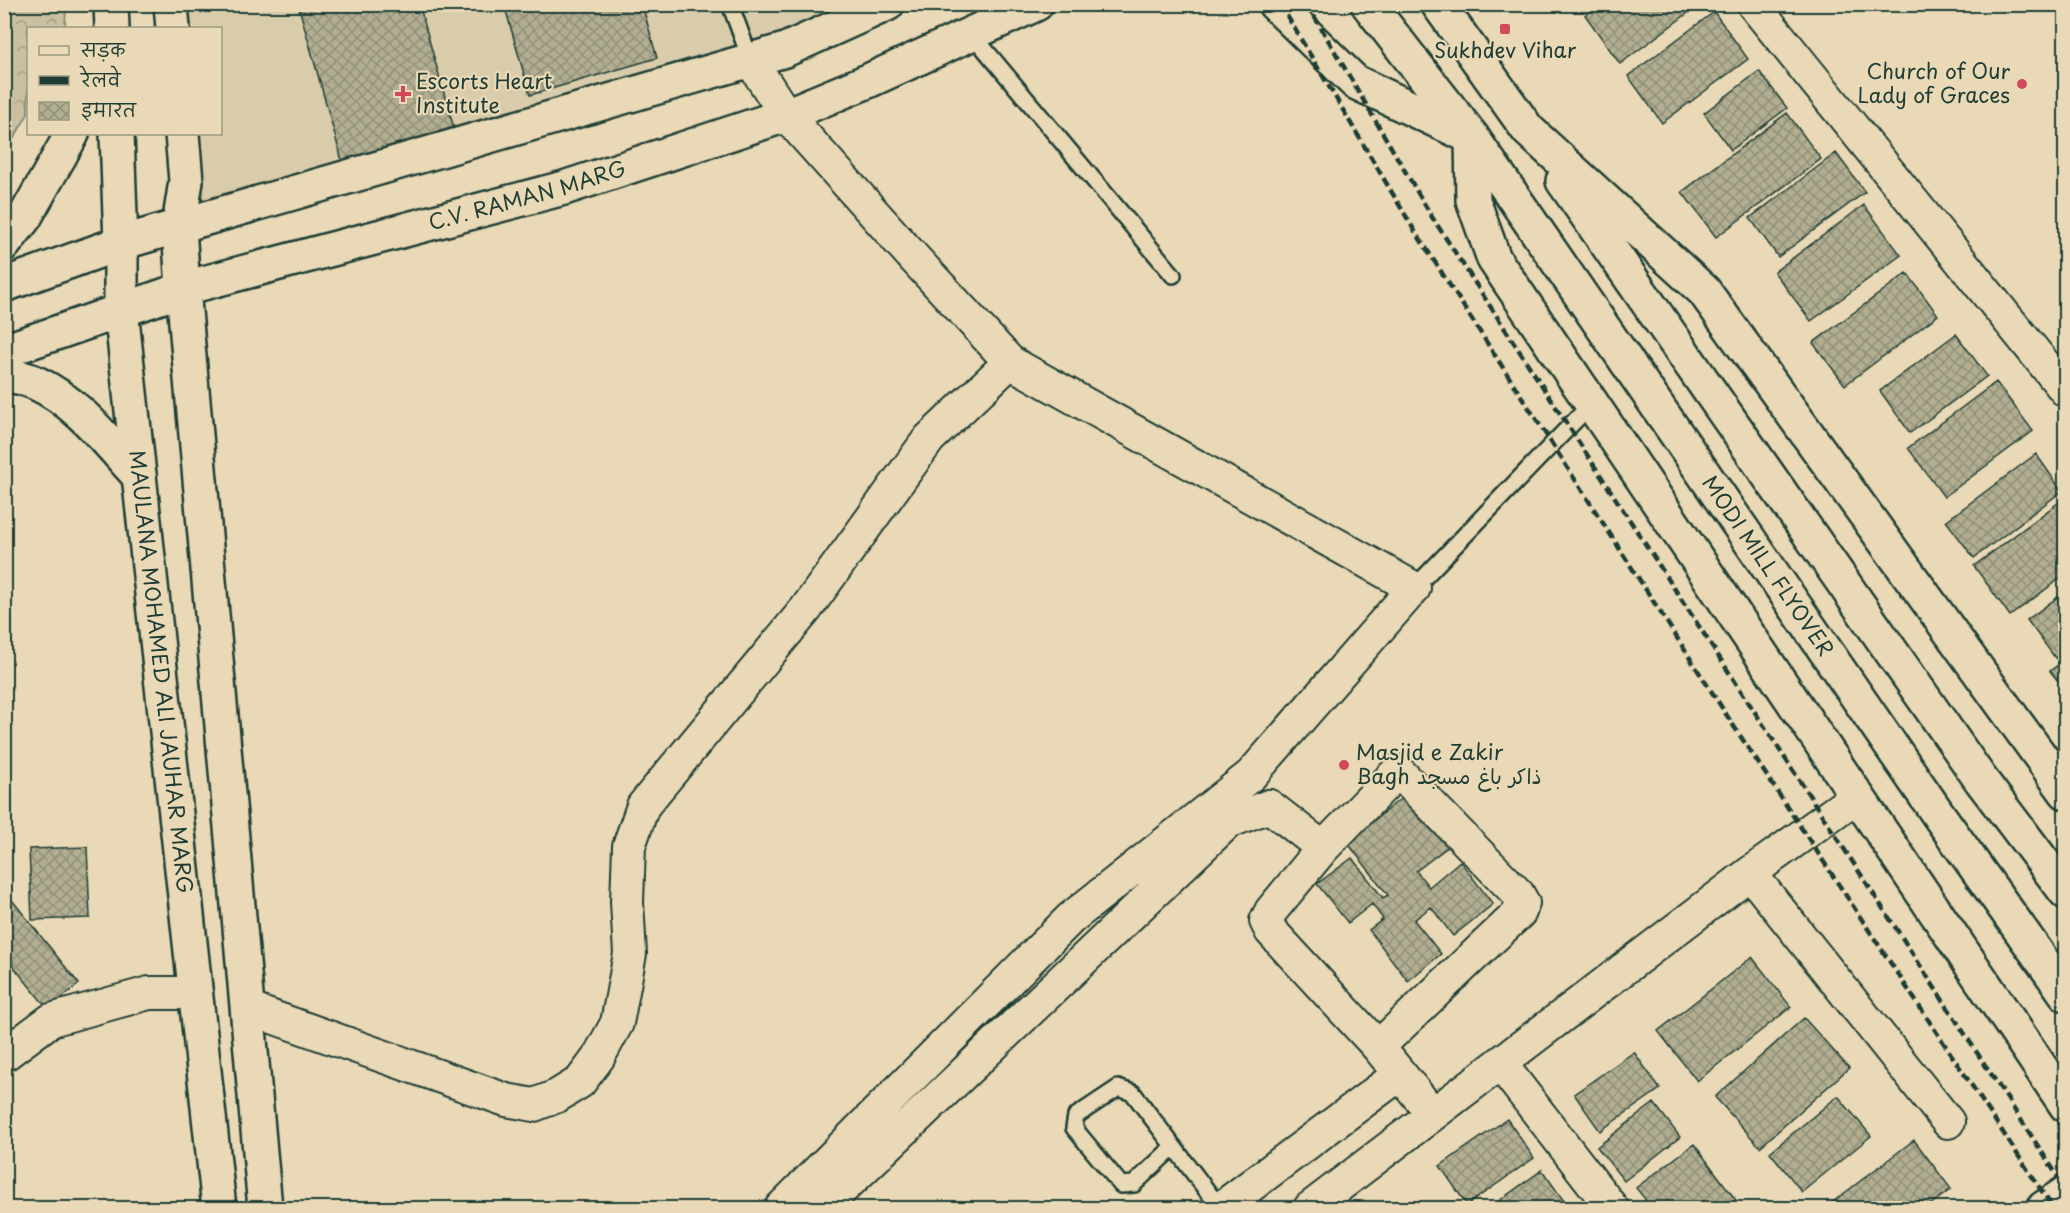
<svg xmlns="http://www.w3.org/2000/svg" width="2070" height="1213" font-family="'Playpen Sans','Playpen Sans Arabic','Playpen Sans Deva',sans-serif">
<defs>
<pattern id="park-crowns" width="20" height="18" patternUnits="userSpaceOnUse" patternTransform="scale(1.5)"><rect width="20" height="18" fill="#c9c0a1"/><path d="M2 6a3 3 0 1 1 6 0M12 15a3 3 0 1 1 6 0" fill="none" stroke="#a39d84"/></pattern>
<pattern id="building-cross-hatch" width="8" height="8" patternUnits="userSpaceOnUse" patternTransform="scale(1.5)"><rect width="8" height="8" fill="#b2ae92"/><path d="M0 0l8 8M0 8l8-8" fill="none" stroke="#908f78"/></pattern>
</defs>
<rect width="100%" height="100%" fill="#ead9b6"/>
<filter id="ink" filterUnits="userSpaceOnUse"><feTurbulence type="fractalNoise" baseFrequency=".0167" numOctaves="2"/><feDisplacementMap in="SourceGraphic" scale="12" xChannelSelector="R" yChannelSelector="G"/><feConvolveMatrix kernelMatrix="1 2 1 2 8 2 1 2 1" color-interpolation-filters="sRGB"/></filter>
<g filter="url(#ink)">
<path fill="#d9ccab" d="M189,5h642l-49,29 -54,21 -527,145 -4,-66h23v-106h-30z"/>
<path fill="url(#park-crowns)" stroke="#747e6a" stroke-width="1.5" d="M5,4l61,1 -1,23h-37v86l-23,40z"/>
<path fill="url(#building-cross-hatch)" stroke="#1f3d34" stroke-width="1.5" d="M298,4h121l36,128 -112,32z
M504,4h138l15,54 -127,37z
M1599,4h101l-80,60 -35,-49z
M1714,12l34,47 -86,64 -34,-47z
M1759,71l28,37 -56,42 -27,-37z
M1787,113l34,46 -105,78 -34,-45z
M1836,153l29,39 -87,65 -28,-39z
M1864,205l37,50 -90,66 -37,-49z
M1907,273l31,42 -93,70 -32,-42z
M1956,334l31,42 -77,57 -30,-42z
M1996,382l37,49 -89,66 -36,-49z
M2036,454l26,37 -88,67 -28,-37z
M2066,497v77l-56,42 -36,-50z
M2066,591v61l-10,7 -29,-39z
M2066,659v32l-16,-20z
M1409,792l41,53 -34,26 13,16 31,-26 33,43 -40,32 -22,-29 -17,13 27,34 -33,27 -39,-51 14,-11 -11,-15 -24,19 -31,-39 35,-26 31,40 5,-3 -41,-53z
M87,847l3,71 -58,2 -3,-71z
M4,890l75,94 -31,25 -44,-54z
M1752,957l39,50 -94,74 -39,-50z
M1804,1018l45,50 -89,79 -45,-50z
M1634,1052l26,37 -60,42 -26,-37z
M1838,1096l33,40 -69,56 -32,-40z
M1654,1103l26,34 -56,44 -27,-34z
M1507,1119l27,39 -67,47 -27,-39z
M1914,1140l37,49 -25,19h-101z
M1694,1144l42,56 -11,8h-73l-16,-20z
M1542,1170l22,31 -10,7h-65z"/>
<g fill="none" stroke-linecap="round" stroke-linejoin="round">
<g stroke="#1f3d34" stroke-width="20">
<path id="lane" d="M730,4l21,57
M972,34l201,241
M1414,588l177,-184
M1173,1147l-39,37 -13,1 -47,-57 2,-12 42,-28 15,5 87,115"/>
</g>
<g stroke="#1f3d34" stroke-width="36">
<path id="street" d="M1753,4l313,387
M751,61l35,54 128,143 96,104 404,226 -163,187 -180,143 -290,290
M1750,873l198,249
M247,1008l259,92 28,5 23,-9 23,-14 18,-24 19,-35 13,-69 -3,-52 2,-56 14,-40 163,-197 123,-170 81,-77
M1378,1047l142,-135 3,-9 -5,-9 -120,-123 -75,77 -52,63 -5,10 5,10 107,116 55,67
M4,1055l47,-35 98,-27h46
M1500,1063l112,145
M822,1208l406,-386 41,-16 54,42
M1221,1208l179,-134
M1310,1208l440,-335 107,-77"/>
</g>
<g stroke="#1f3d34" stroke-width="38">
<g id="secondary">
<path d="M111,4l1,24"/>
<path d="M171,4l2,24"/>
<path d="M1275,4l80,78 110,52"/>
<path id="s1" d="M1368,4l104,133 468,680 126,177"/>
<path d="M1438,4l90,126 176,161 362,501"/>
<path id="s2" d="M117,134l4,109v67l98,898"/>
<path d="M182,134l4,47 -7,45 4,63 82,919"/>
<path d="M1472,137l1,63 21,59 572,846"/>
<path d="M1563,181l418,599 85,112"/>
<path d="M4,244l21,-27 47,-83"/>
<path d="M4,285l117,-42 58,-17 606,-176 102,-46"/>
<path id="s3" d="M4,351l188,-65 372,-98 222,-73 82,-34 168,-77"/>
<path d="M4,374c11,3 22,4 32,9 42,19 72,60 103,93"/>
</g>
</g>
<g stroke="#1f3d34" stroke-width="38">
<path id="highway" d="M2044,1208l22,-15"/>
</g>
<use href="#lane" stroke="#ead9b6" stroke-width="15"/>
<use href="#street" stroke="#ead9b6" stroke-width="32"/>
<use href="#secondary" stroke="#ead9b6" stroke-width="33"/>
<use href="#highway" stroke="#ead9b6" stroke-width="33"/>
<path stroke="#1f3d34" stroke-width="4.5" stroke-dasharray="9 4.5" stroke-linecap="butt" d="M1280,4l133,224 322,500 318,480
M1307,4l125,213 634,972"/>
</g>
</g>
<g fill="#d1495b" stroke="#ead9b6" stroke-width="2">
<rect x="1499" y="23" width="12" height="12" rx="3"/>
<circle cx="2022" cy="84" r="6"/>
<path d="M400 85h6v6h6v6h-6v6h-6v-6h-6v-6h6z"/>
<circle cx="1344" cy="765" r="6"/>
</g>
<g text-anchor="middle" stroke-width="4.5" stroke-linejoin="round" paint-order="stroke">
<g font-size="21" fill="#1f3d34" stroke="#ead9b6" text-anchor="start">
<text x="1505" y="58" text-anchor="middle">Sukhdev Vihar</text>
<text x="2010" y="79" text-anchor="end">Church of Our<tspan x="2010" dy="24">Lady of Graces</tspan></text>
<text x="416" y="89">Escorts Heart<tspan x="416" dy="24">Institute</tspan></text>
<text x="1356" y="760">Masjid e Zakir<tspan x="1356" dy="24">Bagh ذاکر باغ مسجد</tspan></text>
</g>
<g font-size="21" fill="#1f3d34" stroke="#ead9b6">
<text dy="7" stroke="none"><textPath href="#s3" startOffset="546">C.V. RAMAN MARG</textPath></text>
<text dy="7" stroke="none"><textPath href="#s1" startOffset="690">MODI MILL FLYOVER</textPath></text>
<text dy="7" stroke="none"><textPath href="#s2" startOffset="540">MAULANA MOHAMED ALI JAUHAR MARG</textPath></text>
</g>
</g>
<rect width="2070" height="1213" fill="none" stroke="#ead9b6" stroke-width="24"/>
<rect x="12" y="12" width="2046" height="1189" fill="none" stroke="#1f3d34" stroke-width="2" filter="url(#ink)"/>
<rect x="27" y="27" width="195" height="108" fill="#ead9b6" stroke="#999b82" stroke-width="1.5"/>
<rect x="39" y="46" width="30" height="9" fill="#ead9b6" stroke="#999b82" stroke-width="1.5"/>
<text x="81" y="57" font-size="18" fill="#1f3d34">सड़क</text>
<rect x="39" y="76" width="30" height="9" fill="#1f3d34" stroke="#999b82" stroke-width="1.5"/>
<text x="81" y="87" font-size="18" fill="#1f3d34">रेलवे</text>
<rect x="39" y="102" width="30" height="18" fill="url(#building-cross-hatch)" stroke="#999b82" stroke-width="1.5"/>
<text x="81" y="117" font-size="18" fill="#1f3d34">इमारत</text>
</svg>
